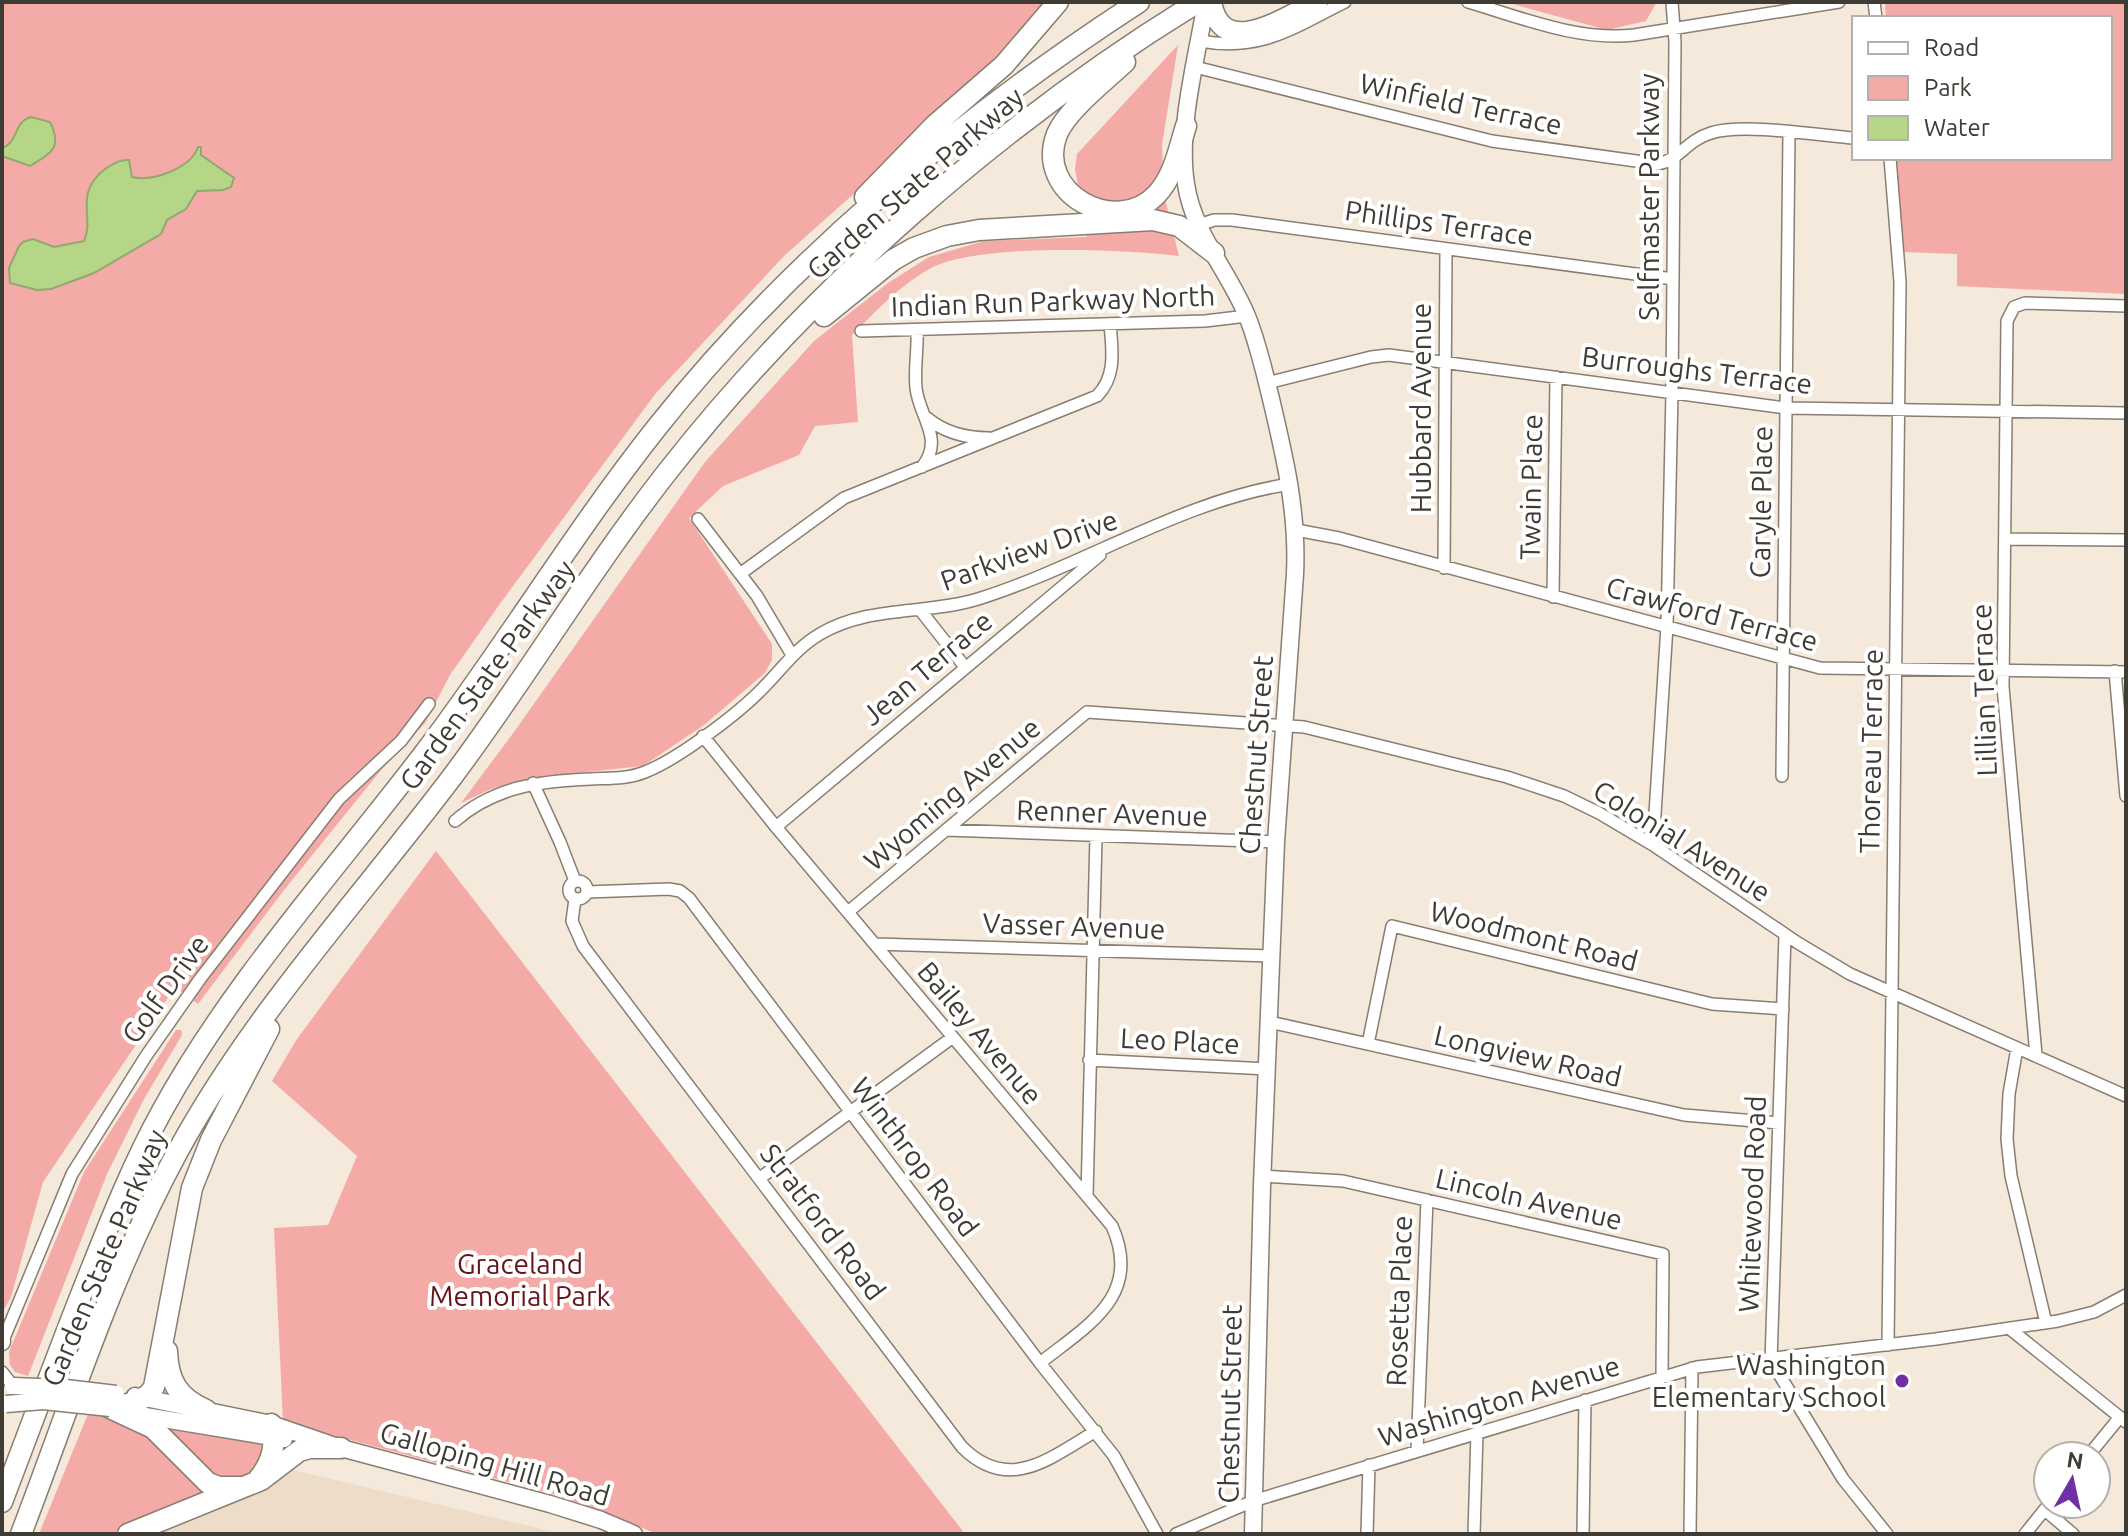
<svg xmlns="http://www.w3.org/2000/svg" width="2128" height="1536" font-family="Ubuntu,sans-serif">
<rect width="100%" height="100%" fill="#f4e9da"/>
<path fill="#ecdcc8" d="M289,1469l274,65h-410z"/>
<path fill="#f4aaa6" d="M2,2h1045l-13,20 -148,143 -102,91 -128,137 -157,212 -49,70 -25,48 -44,47 -97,120 -86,114 -23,-17 -132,195 -32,115 -9,16z
M1505,2h150v3l-9,16 -39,9z
M1885,2h241v292l-169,-8v-32l-54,-2 -7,-94h214v-140h-224z
M1178,45l-16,100 2,50 15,61c-54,-7 -201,-13 -248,12 -31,17 -54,42 -79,67l6,87 -43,4 -16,29 -76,31 -34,32 83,126v16l-7,13 -61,52 -61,41 -113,12 -39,11 -30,14 53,-71 191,-270 109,-121 74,-58 41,-26 55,-16 103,-4 -12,-68 2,-15z
M436,851l529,683h-308l-53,-22 -51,-18 -270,-72 -9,-194 54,-3 29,-69 -85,-75 25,-42z
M176,1030h5l1,5 -38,64 -37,75 -79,202 -13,-4 -5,-7 -1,-13 75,-180z
M88,1414l37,5 21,10 64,64 -100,41h-71z
M168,1427l97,15c-8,31 -14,38 -46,41l-55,-53z"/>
<path fill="#b5d687" stroke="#92a86e" stroke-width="2" d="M31,117l19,5c13,26 1,31 -20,44l-28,-10v-8c17,-6 11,-26 29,-31z
M198,147h3v8l33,23 -3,9 -8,3 -26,1 -11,18 -19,11 -6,14 -67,39 -43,16 -14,1 -27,-7 -1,-15 10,-22 4,-4 10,-3 21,8 30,-6c11,-24 -11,-47 21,-72 8,-5 15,-10 24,-9l3,17c21,5 59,-9 66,-30z"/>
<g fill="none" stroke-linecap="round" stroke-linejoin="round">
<g stroke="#887e71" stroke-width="14">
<path id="street" d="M1468,2c55,16 109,39 166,33l205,-33
M1874,2l2,16
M1200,41c62,11 92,-13 145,-39
M1195,67l297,74 166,23c20,-3 29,-24 53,-31 31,-10 107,2 143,5
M1199,225l15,-5h18l441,59
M917,330c1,19 -3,39 -1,58 3,29 29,51 6,79
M861,331l344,-10 42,-5
M1267,383l104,-26 18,-2 397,53 340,5
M927,418c18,15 40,20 62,20
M698,519l59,77 35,59
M1296,530l43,8 481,130 306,4
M2005,539l121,1
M1444,568l2,-319
M740,574l104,-76 253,-102c20,-20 15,-47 13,-72
M1553,597l3,-220
M921,611l44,56
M2115,671l11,125
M703,736l73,91 336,399c31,70 -24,99 -72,137
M1782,776l7,-643
M533,783l27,59 15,39
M455,821c40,-35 86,-40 136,-42 18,-1 37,0 54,-7 33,-13 93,-58 118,-84 19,-19 33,-40 57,-54 49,-29 106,-19 158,-35 103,-32 207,-100 313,-115
M776,827l324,-272
M946,830l330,12
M1653,845l14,-219 5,-234 3,-350 -3,-40
M569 890a9 9 0 1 1 18 0a9 9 0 1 1-18 0Z
M587,892l82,-3 11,2 9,7 351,465 74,93 43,78
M575,899l-3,22 11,25 379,501c47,47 88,11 134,-16
M848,912l239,-200 217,15 203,50 57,19 35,17 54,32 145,98 52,31 276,122
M1785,935l-14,426 72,118 44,55
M875,944l397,12
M1270,1022l414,93 95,8
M1368,1044l24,-118 320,78 71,5
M2017,1048l-8,46 -2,45 4,37 35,147
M2036,1055l-33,-368 4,-366 7,-14 11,-4 101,3
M1089,1060l179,9
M1262,1176l81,5 320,73 -1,122
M760,1178l193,-141
M1087,1196l9,-360
M2010,1329l116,93
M2,1343l70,-169 74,-118 54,-77 139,-180 62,-58 28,-37
M1888,1345l12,-1063 -10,-124
M2,1372l11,14
M1417,1451l10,-251
M2088,1456l32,-39
M2045,1510l28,24
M1176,1534l77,-33 444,-134 239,-28 122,-18 36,-9 32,-17
M1367,1534l2,-69
M1474,1534l3,-101
M1583,1534l2,-134
M1690,1534l2,-166
M2025,1534l24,-30"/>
</g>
<g stroke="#887e71" stroke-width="19">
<path id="secondary" d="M1206,2c-9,55 -29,127 -20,182 7,49 43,88 61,132 11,27 17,55 24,83 14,59 27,114 24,175l-19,268 -14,343 -9,349
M2,1342v-1
M135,1396l136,28 70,24 209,56 51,16 33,14
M133,1414l151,25"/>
</g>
<g stroke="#887e71" stroke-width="23">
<path id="highway" d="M1211,2c11,60 74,15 106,0
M1125,62c-20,19 -57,47 -68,72 -23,59 59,104 100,60 17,-18 22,-46 29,-68
M865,197l70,-72 69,-60 54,-63
M824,316l69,-56 21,-12 33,-12 32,-6 174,-10 26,6 35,27
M167,1351c1,30 11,47 39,59
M110,1408c17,-5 34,-4 44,-21l38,-199 19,-48 58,-111
M110,1408l43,20 55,55 11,4h21
M259,1478c13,-15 18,-35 12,-54
M2,1502c27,-71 54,-144 82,-215 24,-60 47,-120 78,-176 72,-131 177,-245 267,-364 79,-105 147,-218 229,-321 131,-165 305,-310 481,-424
M21,1534c49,-128 91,-262 157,-383 74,-136 181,-251 274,-374 75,-100 139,-208 216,-306 142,-181 334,-349 530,-469
M128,1534l133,-54 38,-29 11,-3h31"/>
</g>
<use href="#street" stroke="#fff" stroke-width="11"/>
<use href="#secondary" stroke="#fff" stroke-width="16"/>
<use href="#highway" stroke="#fff" stroke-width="20"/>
<g stroke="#887e71" stroke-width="19" stroke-linecap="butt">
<path id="secondary-bridge" d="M13,1386l53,2 50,6
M6,1404l37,-3 67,7"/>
</g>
<use href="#secondary-bridge" stroke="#fff" stroke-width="16"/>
</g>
<circle fill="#6f30a6" stroke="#fff" stroke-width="3" cx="1902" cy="1381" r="8"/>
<g text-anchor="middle" stroke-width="8" stroke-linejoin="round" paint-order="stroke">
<g font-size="28" fill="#3f3b35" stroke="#fff">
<text transform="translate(1461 104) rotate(12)" y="10">Winfield Terrace</text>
<text transform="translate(915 183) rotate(-41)" y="10">Garden State Parkway</text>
<text transform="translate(1649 197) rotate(-90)" y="10">Selfmaster Parkway</text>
<text transform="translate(1439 223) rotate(8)" y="10">Phillips Terrace</text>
<text transform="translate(1053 301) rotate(-2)" y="10">Indian Run Parkway North</text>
<text transform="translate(1697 370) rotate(7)" y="10">Burroughs Terrace</text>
<text transform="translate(1421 408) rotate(-90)" y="10">Hubbard Avenue</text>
<text transform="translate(1531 487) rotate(-89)" y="10">Twain Place</text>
<text transform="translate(1761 502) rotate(-89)" y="10">Caryle Place</text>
<text transform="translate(1029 550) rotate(-20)" y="10">Parkview Drive</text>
<text transform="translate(1712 614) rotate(15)" y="10">Crawford Terrace</text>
<text transform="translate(927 668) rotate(-40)" y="10">Jean Terrace</text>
<text transform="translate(487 675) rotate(-54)" y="10">Garden State Parkway</text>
<text transform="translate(1984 690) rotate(-92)" y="10">Lillian Terrace</text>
<text transform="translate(1871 751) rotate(-89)" y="10">Thoreau Terrace</text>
<text transform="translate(1256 755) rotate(-86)" y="10">Chestnut Street</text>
<text transform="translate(952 794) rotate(-40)" y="10">Wyoming Avenue</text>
<text transform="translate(1112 813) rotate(2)" y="10">Renner Avenue</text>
<text transform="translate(1682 841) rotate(32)" y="10">Colonial Avenue</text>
<text transform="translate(1074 926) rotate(2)" y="10">Vasser Avenue</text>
<text transform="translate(1534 936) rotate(14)" y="10">Woodmont Road</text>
<text transform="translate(165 989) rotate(-54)" y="10">Golf Drive</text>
<text transform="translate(980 1033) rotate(50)" y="10">Bailey Avenue</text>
<text transform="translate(1180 1041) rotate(3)" y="10">Leo Place</text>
<text transform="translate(1528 1056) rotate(13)" y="10">Longview Road</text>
<text transform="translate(915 1157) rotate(53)" y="10">Winthrop Road</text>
<text transform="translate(1529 1199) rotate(13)" y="10">Lincoln Avenue</text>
<text transform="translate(1752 1204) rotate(-88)" y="10">Whitewood Road</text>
<text transform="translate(823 1222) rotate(53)" y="10">Stratford Road</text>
<text transform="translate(104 1258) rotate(-67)" y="10">Garden State Parkway</text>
<text transform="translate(1399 1301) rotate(-88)" y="10">Rosetta Place</text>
<text transform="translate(1499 1401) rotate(-17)" y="10">Washington Avenue</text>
<text transform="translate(1230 1404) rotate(-89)" y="10">Chestnut Street</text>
<text transform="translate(495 1464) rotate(16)" y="10">Galloping Hill Road</text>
</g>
<g font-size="28" fill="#65161a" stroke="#fff">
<text x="520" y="1274">Graceland<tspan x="520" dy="32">Memorial Park</tspan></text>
</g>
<g font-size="28" fill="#3f3b35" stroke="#fff" text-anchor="end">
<text x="1886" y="1375">Washington<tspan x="1886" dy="32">Elementary School</tspan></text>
</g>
</g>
<rect width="2128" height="1536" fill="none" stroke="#3f3b35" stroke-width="8"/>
<rect x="1852" y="16" width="260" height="144" fill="#ffffff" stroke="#b2b1ae" stroke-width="2"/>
<rect x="1868" y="42" width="40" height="12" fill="#ffffff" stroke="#b2b1ae" stroke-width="2"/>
<text x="1924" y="56" font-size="24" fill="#3f3b35">Road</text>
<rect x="1868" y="76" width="40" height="24" fill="#f4aaa6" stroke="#b2b1ae" stroke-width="2"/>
<text x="1924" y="96" font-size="24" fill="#3f3b35">Park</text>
<rect x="1868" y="116" width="40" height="24" fill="#b5d687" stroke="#b2b1ae" stroke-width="2"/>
<text x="1924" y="136" font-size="24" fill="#3f3b35">Water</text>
<g transform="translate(2072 1480) rotate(9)"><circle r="38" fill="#ffffff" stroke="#b2b1ae" stroke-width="2"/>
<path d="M0-6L14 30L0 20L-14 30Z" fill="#6f30a6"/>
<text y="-12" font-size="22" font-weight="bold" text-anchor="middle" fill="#3f3b35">N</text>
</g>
</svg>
